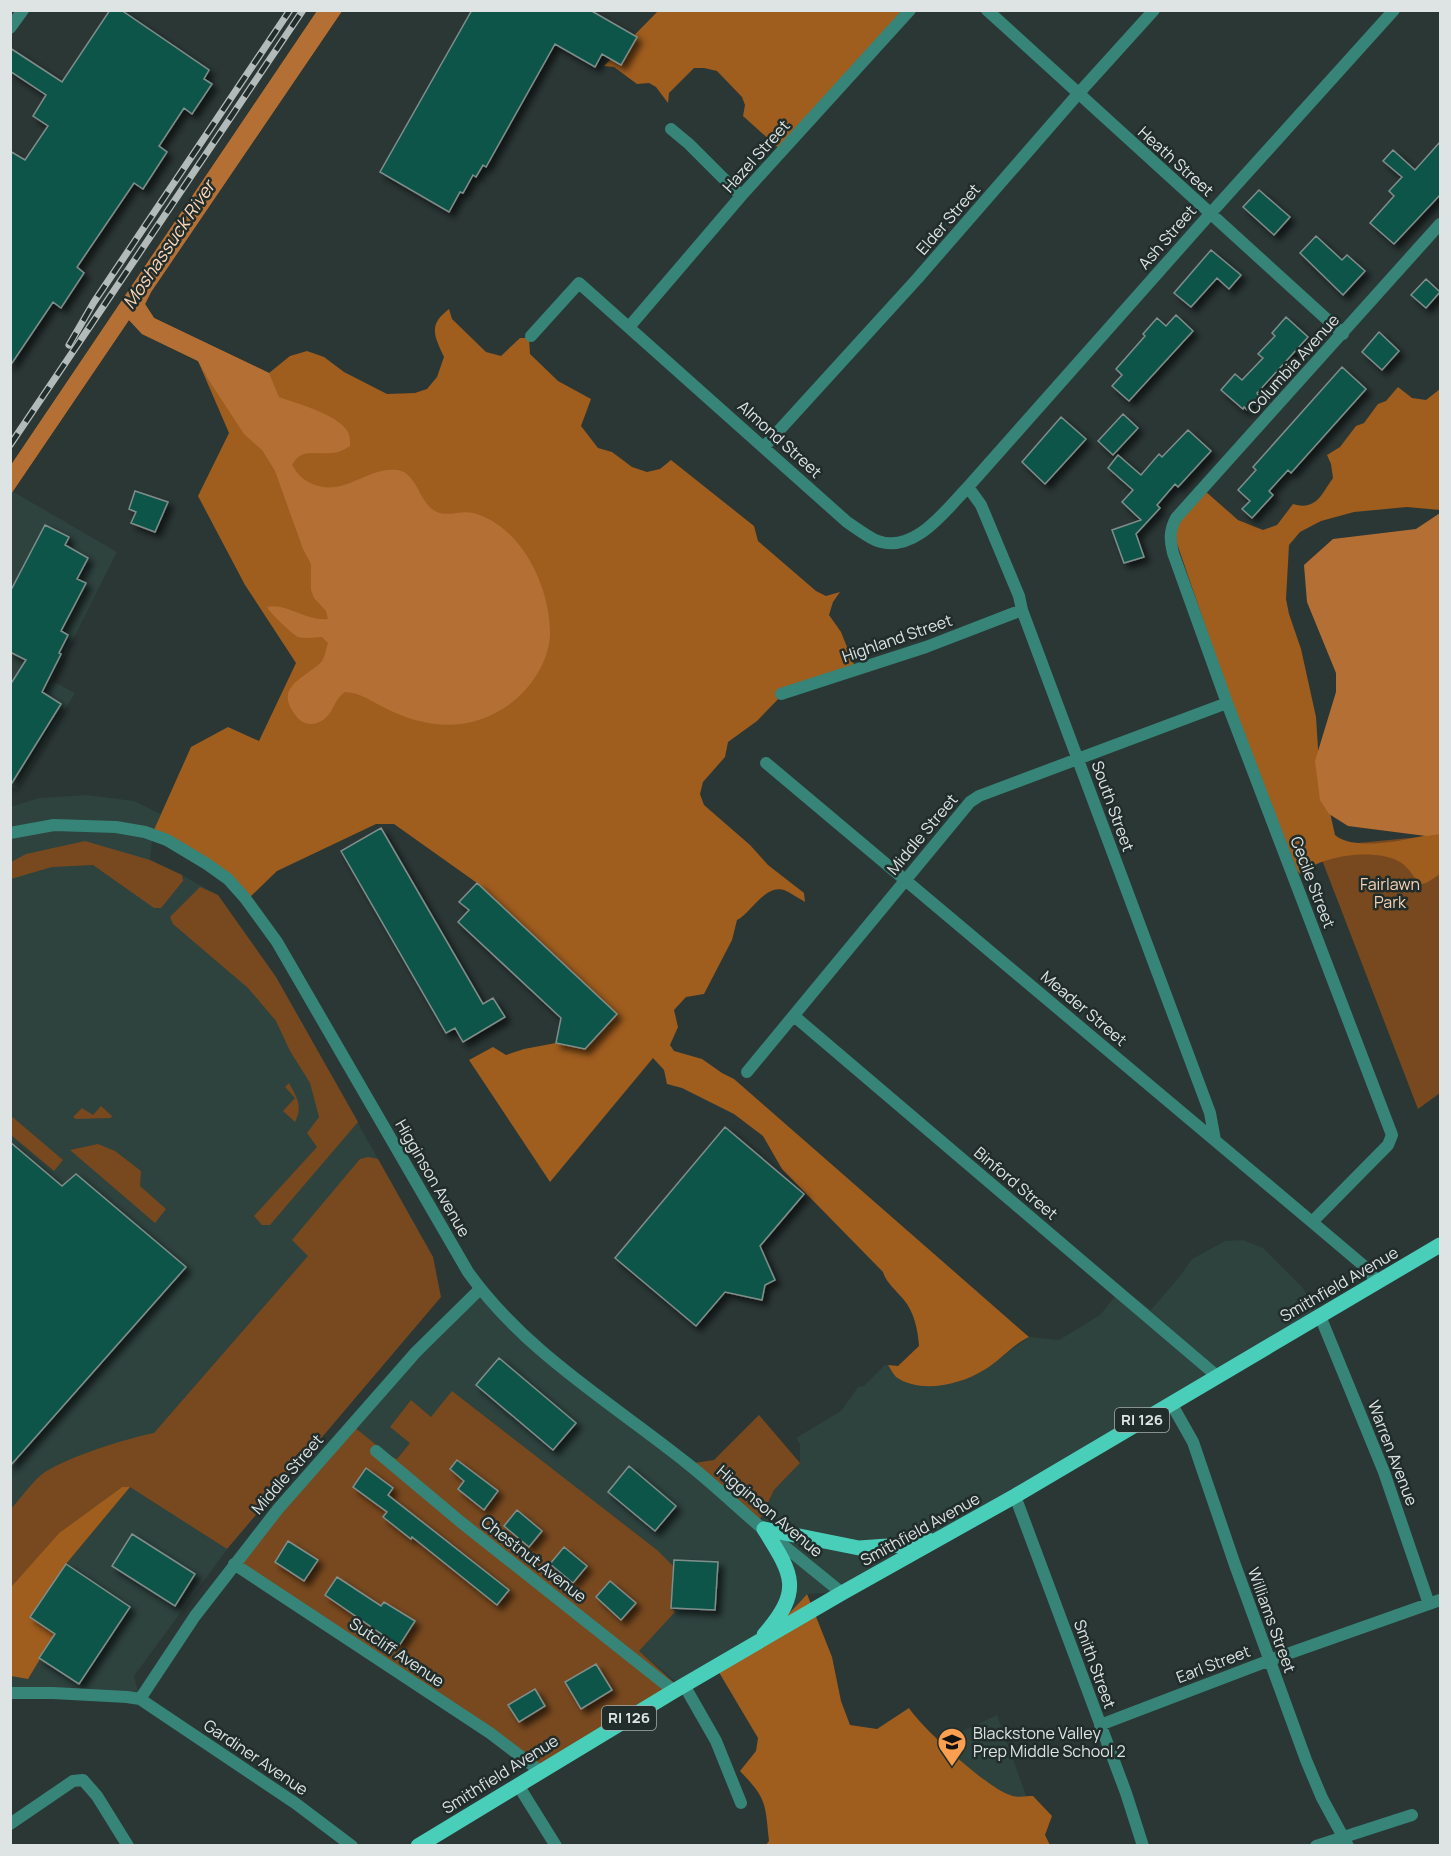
<svg xmlns="http://www.w3.org/2000/svg" width="1451" height="1856" font-family="Manrope,sans-serif">
<defs>
<filter id="shadow"><feDropShadow dx="5" dy="5" stdDeviation="3" flood-color="#0009"/></filter>
</defs>
<rect width="100%" height="100%" fill="#2b3735"/>
<path fill="#2e423e" d="M12,491l105,61 -65,129 23,12 -58,97 -7,-4v-292z
M87,795l47,6 27,13 -8,18 -3,28 32,15 36,20 58,82 157,280 -202,287 -97,132 6,23 -129,-10 -1,-882 29,-9z
M1243,1240l20,8 39,39 20,28 -481,279 -18,-1 -16,1 -16,18 -29,26 -81,48 -42,-35 35,-39 -230,-209 -47,56 -7,-3 -37,-30 128,-137 57,58 223,173 13,-30 26,-27v-19l-4,-6 45,-27 17,-24 6,-1 21,-21h3l8,12 14,7 25,2 24,-5 23,-10 47,-34 30,3 41,-25 22,-27 29,22 29,-34 12,-17 33,-18z
M997,1715l47,130 -273,1 7,-28z"/>
<path fill="#78491f" d="M1440,835v258l-22,16 -101,-262z
M85,841l65,19 32,15 1,6 -22,27h-7l-61,-43 -41,2 -41,12v-17l15,-8z
M200,887l18,8 58,82 82,145 -88,103h-8l-8,-9 63,-69 -10,-14 12,-16 -9,-34 -20,-32 -14,-30 -28,-33 -75,-64 -3,-7z
M289,1083c8,14 14,24 6,39l-12,-11 12,-13 -10,-11z
M101,1106l11,10 -1,2 -35,1 -3,-2 9,-9 11,7z
M10,1115l53,45 -9,11 -43,-36z
M98,1144l17,7 26,20 -1,15 26,23 -11,14 -85,-73z
M368,1157l10,2 55,98 8,40 -214,252 -97,-62h-8l-63,46 -48,54v-78c10,-11 23,-30 34,-37 26,-16 79,-33 109,-39l154,-177 -16,-16 68,-81z
M452,1391l205,159 16,16 -2,42 4,4 -36,39 41,37 -140,83 -306,-207 119,-138 37,30 7,3 13,-16 -20,-16 21,-27 20,17z
M759,1415l41,48 -26,27 -16,34 -70,-60 26,-4z"/>
<path fill="#9f5d1e" d="M317,11h25l-191,281 -6,12 9,14 115,55 21,-17 17,-5 17,6 20,15 43,22 28,-1 12,-4 10,-12 7,-20c-10,-22 -16,-32 5,-48l3,10 34,33 15,4 19,-18h9l1,16 28,27 33,18 -10,27 17,22 14,4 20,15 15,5 13,-3 11,-9 83,66 4,15 58,50 10,5 14,-4 -7,10 -4,13 12,17 14,35 -71,26 -27,28 -29,21 -3,15 -22,25 -3,12 4,11 46,40 18,20 36,28 1,9c-7,-4 -14,-9 -21,-12 -19,-6 -33,23 -47,30l-5,20 -28,54 -18,3 -12,13 4,17 -8,18 4,6 28,8 20,14 12,6 295,258c-17,8 -29,24 -45,33 -24,15 -64,24 -88,7 -3,-3 -6,-9 -8,-12l10,1 21,-20c-1,-16 -5,-34 -15,-46 -7,-9 -18,-17 -21,-28l-101,-103 -19,-33 -29,-22 -52,-26 -15,-4 -3,-14 -11,-12 -103,124 -81,-122 24,-13 13,8 18,-6 32,-6 29,6 32,-35 -140,-131 -83,-59h-18l-99,47 -28,27 -96,-66 38,-85 37,-20 31,14 37,-78 -51,-78 -47,-89 31,-63 -31,-72 -56,-27 -13,-14 -118,174v-29z
M658,11h250l-125,141 -40,-36 2,-11 -3,-8 -25,-26 -13,-3h-10l-25,25 -1,10 -12,-16 -7,-4 -12,1 -23,-17 -10,-1z
M1398,387l14,11 14,2 14,-11v121l-33,-3 -53,5 -33,9 -21,11 -11,13 -3,54 3,15 12,35 15,68 3,47 16,71c21,18 80,3 105,-3v42l-12,8 -8,3c-6,-8 -13,-20 -22,-24 -25,-13 -77,-5 -98,13l-3,-4 -66,-169 -59,-172 33,-38 33,29 25,10 14,-5 16,-21c23,7 28,-9 40,-26l-2,-14 -4,-9 13,-8 16,-21 8,-3 14,-19 8,-3z
M122,1487h8l-64,77 -35,53 24,17 -27,45 -17,-3v-89l48,-54z
M807,1594l25,63 9,44 9,24 27,4 32,-21c13,20 78,80 101,87 7,3 16,1 23,1l19,20 -7,19 5,10h-284l3,-4c-4,-38 -2,-42 -29,-70l16,-20 2,-13 -41,-69c33,-22 64,-44 90,-75z"/>
<path fill="#b47034" d="M317,11h25l-191,281 -6,12 9,14 115,55 10,24c17,6 55,17 66,31 5,5 5,11 5,18 -6,4 -12,7 -19,7 -17,2 -29,-6 -39,12 6,10 12,16 23,20 30,11 53,-19 83,-15 20,4 21,34 39,42 12,5 24,-2 36,1 48,12 78,75 77,122 -1,30 -25,62 -51,76 -36,21 -76,16 -112,-2 -15,-7 -25,-16 -42,-17 -12,8 -11,21 -22,28 -6,4 -12,5 -18,3 -6,-2 -10,-8 -13,-13 -16,-25 17,-34 30,-49 3,-5 4,-12 6,-18l-6,-6c-7,0 -16,2 -24,0 -6,-3 -27,-23 -31,-30 19,-5 40,15 61,12l-2,-8 -12,-13 -3,-8v-26l-8,-15 -28,-78 -13,-21 -18,-16 -36,-55 -10,-18 -56,-27 -13,-14 -118,174v-29z
M1440,513v321l-14,2 -78,-10 -19,-12 -9,-14 -5,-39 21,-69v-19l-29,-71 -3,-37 29,-26 83,-10z"/>
<path fill="#0b544a" stroke="#808e8b" stroke-width="1.5" filter="url(#shadow)" d="M110,10h11l88,60 -5,9 8,5 -20,30 -8,-6 -25,38 8,6 -24,37 -9,-6 -57,84 7,6 -23,35 -8,-6 -43,64v-215l15,9 23,-34 -15,-10 13,-21 -36,-24v-23l52,34z
M472,10h118l47,27 -16,28 -19,-11 -7,13 -40,-23 -69,123 -3,-2 -7,12 -3,-2 -10,18 -3,-1 -11,20 -69,-40z
M1440,142v53l-46,49 -24,-21 24,-27 -5,-5 13,-14 -19,-16 10,-11 22,20z
M1259,190l31,27 -16,18 -31,-28z
M1316,236l26,24 5,-5 18,16 -22,24 -43,-42z
M1211,250l30,25 -12,14 -12,-11 -26,29 -17,-14z
M1426,279l14,13 -14,16 -15,-13z
M1176,315l17,16 -64,70 -17,-15 10,-11 -6,-6 29,-33 -2,-2 14,-16 9,8z
M1286,317l22,20 -51,56 2,4 -12,13 -3,-3 -1,2 -22,-19 14,-16 7,6 21,-22 -5,-4 17,-18 -3,-3z
M1379,332l20,19 -17,19 -20,-18z
M1342,367l24,22 -75,84 -3,-3 -19,21 4,4 -21,23 -10,-9 8,-8 -12,-11 18,-20 -3,-3z
M1123,414l15,14 -25,27 -15,-14z
M1061,417l25,22 -41,45 -23,-22z
M1188,430l23,21 -33,36 -3,-3 -18,21 3,3 -24,26 8,23 -20,6 -12,-33 29,-10 -19,-18 11,-12 -25,-22 10,-13 23,20 18,-21 3,3z
M135,491l33,11 -13,30 -24,-9 5,-11 -7,-3z
M45,525l24,12 -4,8 23,13 -11,21 9,4 -25,48 7,4 -9,18 2,1 -19,38 19,12 -51,82v-101l16,-25 -16,-8v-60z
M381,828l102,176 10,-6 12,19 -42,25 -8,-14 -9,5 -105,-182z
M477,883l140,131 -32,35 -29,-6 5,-25 -103,-96 11,-12 -10,-8z
M725,1127l79,67 -44,52 15,34 -10,5 -3,15 -37,-8 -29,34 -81,-68z
M10,1142l52,44 14,-12 110,93 -176,199z
M499,1358l77,65 -23,27 -77,-65z
M457,1460l41,31 -14,19 -26,-21 6,-8 -14,-12z
M629,1466l47,40 -21,25 -47,-39z
M366,1468l27,20 -5,7 121,95 -12,15 -85,-68 -1,2 -28,-22 4,-5 -34,-25z
M517,1510l25,21 -13,16 -25,-21z
M132,1534l63,40 -20,32 -63,-40z
M288,1541l30,19 -14,21 -29,-19z
M564,1547l23,19 -14,17 -23,-19z
M674,1560l44,2 -3,48 -44,-2z
M66,1564l64,43 -51,77 -40,-26 16,-24 -25,-17z
M337,1577l44,29 3,-4 31,19 -16,25 -74,-51z
M610,1581l26,22 -15,17 -25,-23z
M596,1664l16,26 -31,19 -16,-27z
M535,1689l10,17 -26,16 -11,-17z"/>
<g fill="none" stroke-linecap="round" stroke-linejoin="round">
<path stroke="#378478" stroke-width="12" d="M987,10l356,324
M10,28l13,-18
M671,129l18,15 52,52
M629,327l112,-131 169,-186
M531,336l48,-53 268,239c9,6 18,13 28,18 38,16 70,-29 93,-53l242,-273 184,-204
M764,447l153,-168 161,-185 76,-84
M968,487l13,18 38,91 3,14 188,503 5,27
M781,694l145,-47 96,-37
M766,763l546,459 52,44 14,16
M794,1016l423,360
M747,1072l223,-270 9,-6 248,-93
M1312,1222l76,-77 4,-10 -165,-432 -54,-150c-3,-13 -4,-22 3,-35l264,-294
M1320,1316l64,156 45,132
M1171,1403l22,39 42,123 71,195 16,38 26,48
M376,1451l86,72 212,168
M1015,1496l111,297 17,53
M234,1564l256,169 50,38
M684,1685l32,56 25,62
M10,1693h43l74,4 13,2 155,104 57,43
M140,1699l55,-83 83,-107 138,-157 64,-63
M1100,1725l170,-65 170,-60
M518,1785l38,61
M10,1824l63,-43 10,-1 14,16 31,50
M1316,1846l96,-31"/>
<path stroke="#378478" stroke-width="12" d="M10,833l44,-8 62,2 29,5 22,8 40,24 21,15 17,19 32,44 191,330c58,81 144,131 220,192 24,19 46,40 69,60 28,23 57,46 85,69"/>
<path stroke="#49ceba" stroke-width="15" d="M764,1529l95,19 43,-3 24,-7
M764,1635c39,-45 29,-60 0,-106
M418,1846l256,-155 168,-98 173,-97 425,-251"/>
<g stroke="#b3bbba" stroke-width="7">
<path id="rail" d="M69,345l25,-43 196,-292
M10,445l293,-435"/>
</g>
<use href="#rail" stroke="#212d2b" stroke-width="4.5" stroke-dasharray="14" stroke-linecap="butt"/>
</g>
<defs>
<g id="school-pin" transform="scale(1.5)"><path d="M0 17L-7.5 6A9.5 9.5 0 1 1 7.5 6Z" fill="#fa9f4f" stroke="#212d2b"/><path d="M0-5L7-2L0 1L-7-2ZM-4 1L0 2.5L4 1V4Q0 6-4 4Z" fill="#111"/></g>
</defs>
<g fill-rule="evenodd">
<use href="#school-pin" x="952" y="1742"/>
</g>
<g text-anchor="middle" stroke-width="5" stroke-linejoin="round" paint-order="stroke">
<g fill="#212d2b" stroke="#a5adac" stroke-width="1.5">
<rect x="1115" y="1408" width="54" height="24" rx="4.5"/>
<rect x="602" y="1706" width="54" height="24" rx="4.5"/>
</g>
<g font-size="15" font-weight="bold" fill="#dde4e3">
<text x="1142" y="1425">RI 126</text>
<text x="629" y="1723">RI 126</text>
</g>
<g font-size="16" fill="#dde4e3" stroke="#212d2b">
<text transform="translate(756 156) rotate(-48)" y="6">Hazel Street</text>
<text transform="translate(1176 161) rotate(42)" y="6">Heath Street</text>
<text transform="translate(948 219) rotate(-49)" y="6">Elder Street</text>
<text transform="translate(1167 237) rotate(-49)" y="6">Ash Street</text>
<text transform="translate(1293 364) rotate(-48)" y="6">Columbia Avenue</text>
<text transform="translate(780 439) rotate(42)" y="6">Almond Street</text>
<text transform="translate(897 638) rotate(-19)" y="6">Highland Street</text>
<text transform="translate(1113 806) rotate(70)" y="6">South Street</text>
<text transform="translate(922 834) rotate(-50)" y="6">Middle Street</text>
<text transform="translate(1313 882) rotate(69)" y="6">Cecile Street</text>
<text transform="translate(1084 1008) rotate(40)" y="6">Meader Street</text>
<text transform="translate(433 1178) rotate(60)" y="6">Higginson Avenue</text>
<text transform="translate(1016 1183) rotate(40)" y="6">Binford Street</text>
<text transform="translate(1339 1284) rotate(-30)" y="6">Smithfield Avenue</text>
<text transform="translate(1393 1453) rotate(69)" y="6">Warren Avenue</text>
<text transform="translate(287 1474) rotate(-49)" y="6">Middle Street</text>
<text transform="translate(770 1511) rotate(40)" y="6">Higginson Avenue</text>
<text transform="translate(920 1529) rotate(-29)" y="6">Smithfield Avenue</text>
<text transform="translate(534 1559) rotate(38)" y="6">Chestnut Avenue</text>
<text transform="translate(1272 1620) rotate(70)" y="6">Williams Street</text>
<text transform="translate(397 1652) rotate(34)" y="6">Sutcliff Avenue</text>
<text transform="translate(1095 1664) rotate(70)" y="6">Smith Street</text>
<text transform="translate(1213 1664) rotate(-21)" y="6">Earl Street</text>
<text transform="translate(256 1757) rotate(34)" y="6">Gardiner Avenue</text>
<text transform="translate(500 1774) rotate(-32)" y="6">Smithfield Avenue</text>
</g>
<g font-size="16" fill="#f8d2b5" stroke="#212d2b">
<text x="1390" y="890">Fairlawn<tspan x="1390" dy="18">Park</tspan></text>
</g>
<g font-size="16" fill="#dde4e3" stroke="#212d2b" text-anchor="start">
<text x="973" y="1739">Blackstone Valley<tspan x="973" dy="18">Prep Middle School 2</tspan></text>
</g>
<g font-size="18" font-style="italic" fill="#fdd7ba" stroke="#212d2b">
<text transform="translate(169 245) rotate(-56)" y="6">Moshassuck River</text>
</g>
</g>
<rect width="1451" height="1856" fill="none" stroke="#dde4e3" stroke-width="24"/>
</svg>
